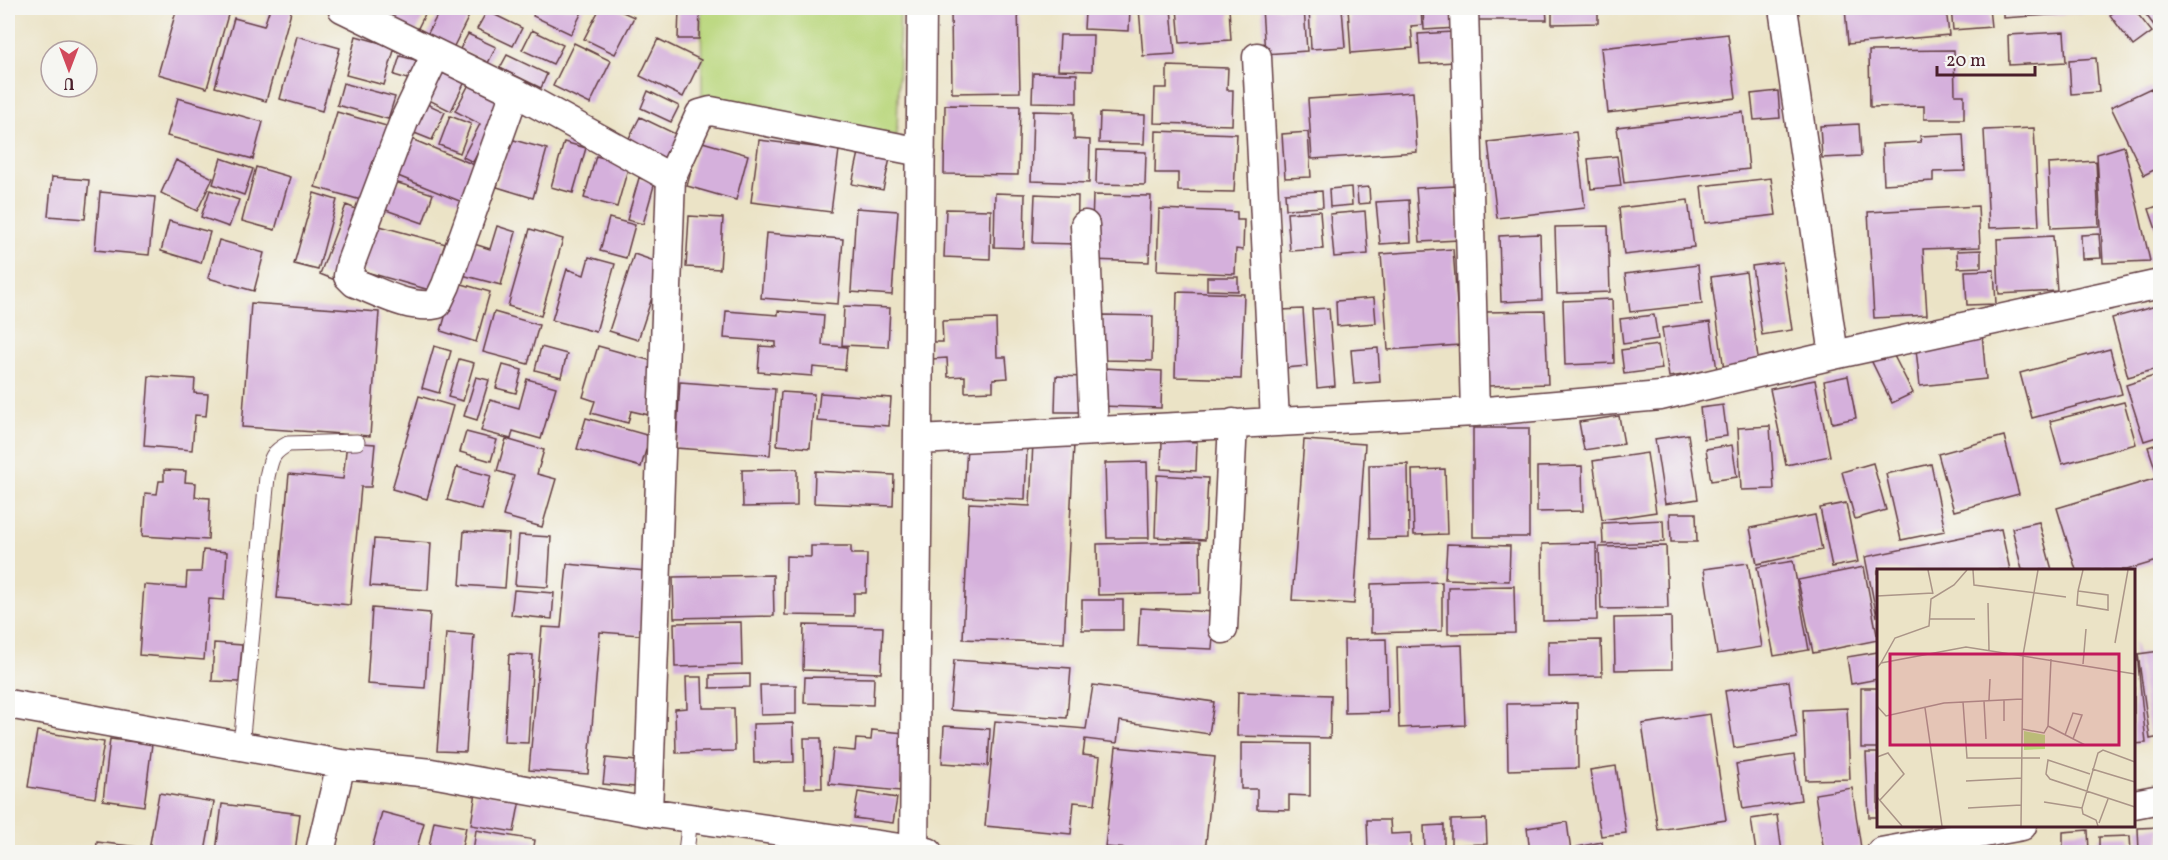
<svg xmlns="http://www.w3.org/2000/svg" width="2168" height="860" font-family="Vollkorn,serif">
<rect width="100%" height="100%" fill="#f6f6f2"/>
<filter id="ink" filterUnits="userSpaceOnUse"><feTurbulence type="fractalNoise" baseFrequency=".0167" numOctaves="2"/><feDisplacementMap in="SourceGraphic" scale="12" xChannelSelector="R" yChannelSelector="G"/><feConvolveMatrix kernelMatrix="1 2 1 2 8 2 1 2 1" color-interpolation-filters="sRGB"/></filter>
<filter id="wash" filterUnits="userSpaceOnUse"><feTurbulence type="fractalNoise" baseFrequency=".008" numOctaves="4" result="noise"/><feDisplacementMap in="SourceGraphic" scale="24" xChannelSelector="R" yChannelSelector="G"/><feGaussianBlur stdDeviation="1.35" result="paint"/><feColorMatrix in="noise" values="0 0 0 0 0 0 0 0 0 0 0 0 0 0 0 0 0 1.4 0 .05"/><feComposite in="paint" operator="in"/></filter>
<g filter="url(#wash)">
<rect width="100%" height="100%" fill="#ebe3c6"/>
<path fill="#bad77d" stroke="#827b54" stroke-width="1.5" d="M701,8h199l-3,128 -195,-40z"/>
<g id="blocks">
<path fill="#d5b0dc" d="M177,8h53l-23,80 -49,-14z
M270,8h22l-26,93 -51,-14 19,-69 30,8z
M392,8h36l-12,24 -29,-14z
M441,8h32l-21,42 -26,-13z
M537,8h47l-13,26 -38,-18z
M600,8h14l20,9 -19,37 -31,-15z
M679,8l21,1 -1,30h-21z
M951,8h67l2,84 -68,1z
M1106,8h24l-1,23 -45,-2 1,-17 20,1z
M1139,8h32l4,46 -32,2z
M1177,8h52l2,32 -51,3z
M1262,8h42l3,43 -42,3z
M1309,8h33l3,39 -34,2z
M1348,8h73l1,17 -11,1 2,22 -62,5z
M1423,8h33l1,20 -33,2z
M1476,8h70l1,12h-71z
M1552,8h46v15l-46,1z
M1845,8h101l3,27 -101,9z
M1951,8h38l2,19 -38,3z
M2003,8h78l1,5 -79,5z
M2120,8h13l19,24 -19,14 -23,-31z
M2141,8h19v16l-4,4z
M487,11l35,17 -9,18 -36,-17z
M532,30l31,15 -10,19 -31,-14z
M1453,32l2,30 -35,2 -2,-30z
M2064,32l2,30 -57,3 -1,-30z
M468,34l28,13 -8,16 -28,-14z
M1728,34l8,64 -128,15 -7,-65z
M1060,35h33l-1,36 -34,-1z
M297,36l43,12 -18,63 -42,-12z
M356,36l39,11 -11,38 -38,-10z
M658,39l43,21 -18,37 -43,-21z
M574,43l37,18 -21,43 -37,-18z
M1954,50l1,45h9v24h-40v-13l-54,1 -1,-56z
M507,55l40,19 -6,14 -41,-20z
M400,56l27,7 -6,20 -27,-8z
M2096,58l3,34 -28,2 -2,-34z
M439,59l30,14 -18,38 -30,-15z
M1167,66l61,2 -1,22h6l-1,35 -78,-2 1,-35h12z
M1033,73l44,1v29l-45,-1z
M474,75l35,18 -36,69 -10,-5 17,-33 -25,-13z
M343,83l52,14 -7,22 -51,-14z
M2151,88l9,19v60l-16,8 -33,-68z
M648,91l31,15 -8,16 -30,-14z
M1778,91l2,27 -26,2 -3,-26z
M1413,92l4,60 -105,7 -4,-60z
M178,98l85,24 -10,37 -86,-23z
M425,103l20,9 -13,28 -20,-8z
M945,105l75,1 -2,69 -74,-1z
M1033,111l41,1v27l16,1 -1,43 -58,-2z
M337,112l53,15 -22,75 -53,-15z
M1743,112l6,57 -125,14 -7,-56z
M1100,113l45,2 -1,29 -45,-1z
M450,116l21,8 -11,29 -21,-8z
M640,117l46,22 -11,24 -47,-23z
M1859,124l2,32 -39,2 -2,-32z
M2034,128l5,98 -50,2 -5,-98z
M1156,131l81,3 -3,58 -56,-1v-18h-23z
M1308,132l3,45 -26,1 -3,-44z
M1576,132l9,76 -88,10 -9,-76z
M1963,134l2,37 -32,1v9l-49,3 -2,-40 39,-2 -1,-6z
M409,138l68,28 -15,36 -69,-28z
M510,139l37,10 -14,49 -36,-11z
M759,140l80,10 -8,62 -80,-10z
M699,141l49,14 -12,45 -49,-14z
M564,142l22,6 -13,45 -22,-6z
M2124,146l26,115 -47,2 -6,-109z
M860,148l31,6 -8,36 -31,-6z
M1097,150l49,2 -1,33 -49,-1z
M596,156l33,9 -12,42 -33,-9z
M1617,156l4,30 -30,3 -3,-30z
M221,158l32,11 -9,26 -31,-11z
M176,160l37,18 -16,33 -36,-18z
M2096,161l3,65 -48,2 -3,-64z
M256,167l34,10 -15,53 -33,-9z
M52,177l37,3 -4,39 -37,-3z
M639,178l16,4 -12,42 -16,-4z
M1771,178l5,37 -71,8 -4,-37z
M395,182l38,12 -10,29 -37,-13z
M1455,186l4,54 -39,2 -4,-54z
M1351,187l1,18 -22,2 -1,-18z
M1369,187l1,16 -12,1 -1,-16z
M210,190l29,10 -10,27 -28,-10z
M1322,191l1,16 -37,2 -1,-16z
M100,192l55,5 -6,58 -54,-5z
M314,193l23,7 -19,70 -24,-6z
M995,193l30,1 -1,54 -30,-1z
M1035,194l43,2 -1,48 -44,-1z
M1093,195l58,1 -2,66 -58,-2z
M1409,200l2,42 -31,2 -4,-42z
M1688,200l6,47 -70,8 -5,-47z
M346,205l20,8 -26,69 -20,-8z
M2160,205v36l-11,-32z
M1978,206l2,41 -57,2 4,66 -53,3 -6,-106z
M856,208l42,3 -6,84 -41,-3z
M946,209l45,1 -1,49 -46,-2z
M1159,209l78,3v8h7l-1,30 -7,-1 -1,25 -78,-3z
M1320,211l3,38 -33,2 -3,-38z
M1365,211l3,43 -34,3 -4,-43z
M689,216l34,2 -3,51 -34,-2z
M609,218l26,7 -9,33 -26,-7z
M169,221l41,11 -9,31 -40,-12z
M376,225l70,19 -13,47 -70,-20z
M497,226l19,6 -15,53 -39,-10 9,-32 19,6z
M1608,226l2,66 -53,2 -2,-67z
M530,229l33,10 -22,77 -33,-10z
M766,233l77,6 -5,65 -77,-6z
M1540,234l2,66 -41,2 -2,-66z
M2099,234l2,24 -19,1 -1,-24z
M2053,236l4,55 -58,3 -2,-55z
M219,240l45,13 -10,38 -46,-13z
M1453,249l7,96 -72,5 -7,-96z
M1981,250v17l-23,1 -1,-17z
M634,254l29,10 -25,76 -29,-9z
M589,257l26,7 -19,68 -44,-12 15,-51 17,6z
M1782,262l10,68 -30,5 -10,-69z
M1698,265l4,39 -72,8 -5,-38z
M1994,270l2,34 -29,1 -2,-34z
M1746,272l13,93 -35,5 -13,-93z
M1207,277h31v14l-31,-1z
M455,282l35,10 -14,50 -35,-11z
M1177,292l67,2 -3,85 -66,-2z
M1374,298l2,25 -39,3 -1,-25z
M1612,299l2,64 -49,2 -2,-64z
M251,303l128,9 -9,124 -128,-9z
M2160,305v63l-32,9 -16,-59z
M844,306l46,2 -2,39 -46,-2z
M1329,308l6,78 -18,2 -5,-79z
M1303,309l4,57 -22,2 -4,-58z
M726,311l52,4v-4l46,4 -2,30 25,2 -2,23 -32,-3 -1,9 -54,-4 2,-26 16,1v-5l-52,-4z
M1545,311l3,73 -60,2 -3,-74z
M494,312l45,13 -11,39 -45,-12z
M1103,315l50,1 -1,45 -50,-1z
M1654,315l4,24 -35,5 -3,-25z
M996,319l1,38h9l2,21 -15,1v12l-28,1v-16l-17,1 -1,-19 -15,1 -1,-17h12l-1,-21z
M1710,322l7,48 -48,7 -7,-49z
M1982,333l4,46 -66,7 -5,-46z
M1658,345l4,24 -38,5 -3,-24z
M434,346l17,5 -12,42 -17,-5z
M598,346l65,18 -14,51 -18,-4 -3,12 -37,-10 4,-12 -12,-4z
M541,347l26,7 -6,23 -26,-7z
M1378,348l2,34 -26,2 -3,-34z
M2110,349l12,45 -90,24 -12,-45z
M1892,352l21,41 -21,10 -20,-41z
M459,359l15,4 -11,38 -15,-4z
M503,365l19,5 -6,23 -20,-5z
M1103,368l59,3 -1,37 -59,-2z
M2160,374v62l-16,5 -18,-56z
M149,376l46,3 -1,14 14,1 -2,22 -11,-1 -3,35 -48,-4z
M1056,376l30,1 -1,35h-30z
M1848,376l8,42 -24,5 -8,-42z
M476,377l13,3 -12,40 -13,-4z
M527,379l29,8 -15,52 -28,-8 -2,8 -30,-8 9,-31 29,8z
M1815,380l15,76 -44,9 -16,-76z
M680,382l95,7 -5,66 -94,-7z
M781,392l33,2 -4,54 -33,-3z
M820,393l71,5 -2,28 -72,-5z
M419,396l34,10 -26,93 -35,-10z
M2124,402l12,42 -74,20 -12,-43z
M1723,405l4,31 -23,3 -4,-31z
M1619,416l5,28 -40,6 -5,-28z
M586,418l64,18 -9,31 -64,-18z
M1770,426l4,63 -33,1 -3,-62z
M1473,428h56v109h-56z
M466,432l31,8 -6,21 -31,-9z
M1688,434l10,65 -33,5 -10,-65z
M2004,436l15,58 -65,17 -16,-57z
M506,439l38,11 -7,24 19,5 -14,48 -39,-11 11,-40 -17,-5z
M1162,440l35,2 -1,29 -35,-2z
M1304,440l61,4 -11,160 -62,-4z
M347,442l28,2 -4,43h-10l-11,118 -73,-7 12,-124 54,5z
M1033,442l41,2 -10,199 -101,-4 6,-136 61,3z
M2160,443v40l-12,-36z
M1732,445l5,32 -26,4 -5,-32z
M967,446l60,3 -2,50 -61,-2z
M1647,453l9,59 -54,8 -9,-59z
M1147,462l2,76h-42l-2,-75z
M1873,463l13,47 -31,9 -13,-47z
M1408,464l1,74 -39,1 -1,-74z
M1931,464l14,67 -44,9 -15,-66z
M1582,466l1,45 -46,1v-45z
M457,467l34,9 -9,34 -35,-10z
M797,469v37l-54,1 -1,-37z
M1445,469l2,65 -33,1 -2,-65z
M164,470l22,1 -1,11 11,1 -1,14 15,1 -2,42 -66,-4 3,-43 12,1 2,-13h5z
M815,471l79,4 -1,31 -79,-3z
M1157,475l51,3 -3,62 -50,-3z
M2157,478l3,10v72l-33,10h-51l-19,-62z
M1846,503l12,59 -26,5 -12,-59z
M1670,513h26l1,29h-26z
M1815,515l7,35 -65,14 -7,-36z
M1663,520l1,22 -61,2 -1,-21z
M2039,522l13,48h-30l-10,-42z
M2001,529l9,41h-132l-1,47 -12,-60z
M464,531l45,3 -4,54 -45,-3z
M519,535l32,2 -3,50 -33,-2z
M374,539l57,4 -3,47 -58,-4z
M1200,542l1,51 -103,2 -1,-51z
M1596,543l1,77 -54,1 -1,-77z
M1447,544l63,2 -1,35 -64,-2z
M811,546h40v8h16l-1,39h-12v23l-69,-1 1,-59 25,1z
M1666,546l2,62 -67,1 -2,-62z
M203,550l24,2 -3,48 -15,-1 -5,61 -65,-5 5,-70 42,3 1,-16h14z
M1793,561l16,89 -35,6 -17,-89z
M1748,563l14,84 -45,7 -13,-85z
M567,564l79,7 -6,64 -40,-3 -12,142 -59,-4 13,-143 19,1z
M1864,567l14,73 -65,13 -15,-73z
M773,575l1,41 -100,2 -1,-41z
M1442,582v49l-71,2v-49z
M1514,586l1,47 -67,1v-47z
M514,590l40,3 -2,26 -41,-4z
M1082,600h41v30h-41z
M372,608l58,5 -5,75 -58,-4z
M1140,608l75,4 -3,37 -74,-3z
M1671,617l1,52 -57,1 -1,-52z
M741,622l1,43 -67,2 -1,-44z
M804,625l79,2 -2,46 -78,-3z
M446,633l28,2 -8,117 -29,-1z
M1386,639l2,73 -43,1 -1,-73z
M1601,640l1,36 -54,1v-36z
M214,643l28,2 -3,37 -27,-1z
M2134,644h2l10,99 -12,1z
M1462,645l3,80 -66,3 -2,-81z
M2160,651v86l-10,2 -12,-85z
M1878,652v27l-27,5 -4,-27z
M509,654l24,1 -5,88 -24,-1z
M954,660l117,8 -4,50 -117,-8z
M750,674v13l-40,1v-13z
M686,677h16l1,31h31l1,43 -59,2 -1,-44 12,-1z
M805,677l69,1 -1,27 -69,-2z
M1789,681l8,57 -63,10 -9,-57z
M760,685h36v29l-35,1z
M1093,685l121,17 -5,32 -89,-13 -3,22 -32,-4 -2,16 17,2 -5,47 -21,-2 -3,32 -86,-8 10,-105 91,8z
M1861,688h17v60h-17z
M1238,692l93,3 -1,43 -93,-2z
M1577,703l1,65 -70,2 -1,-66z
M1847,708l3,71 -44,1 -3,-70z
M1710,714l16,106 -68,10 -16,-106z
M793,723l1,39 -40,1 -1,-39z
M944,726l46,3 -2,37 -46,-3z
M872,730l33,3 -5,58 -71,-7 4,-35 22,2 1,-12 15,1z
M37,731l67,11 -9,56 -67,-11z
M804,738h17l1,50h-17z
M110,739l42,5 -8,62 -41,-6z
M1241,743l69,1v52l-21,-1v15l-32,-1v-20h-16z
M1116,747l99,10 -10,95h-40l-60,-5z
M1866,753h12v64h-9z
M1794,755l7,45 -58,9 -7,-45z
M606,758l41,4 -3,26 -41,-4z
M1616,766l10,67 -25,3 -11,-66z
M1852,788l9,60 -37,4 -9,-58z
M476,792l44,7 -6,33 -43,-7z
M858,792l39,6 -4,25 -39,-5z
M159,793l55,9 -9,50h-33l-23,-3z
M222,804l78,10 -5,38h-79z
M382,812l42,11 -8,29h-45z
M1777,815l5,37h-26l-5,-33z
M1486,819l1,25 -36,1v-25z
M1367,820h23l1,14 20,-1v19h-29v-4h-14z
M434,821l32,6 -5,25h-33z
M1567,822l4,30h-41l-3,-24z
M1444,825v27h-19l-1,-26z
M2160,827v25h-21l-1,-24z
M476,830l59,10 -2,12h-60z
M2088,830l1,22h-26v-20z
M2130,836l1,16h-32v-15z
M97,842l41,5 -1,5h-41z
M1602,842l2,10h-26l-1,-5z"/>
</g>
</g>
<g filter="url(#ink)">
<use href="#blocks" fill-opacity="0" stroke="#623c42" stroke-width="1.5"/>
<g fill="none" stroke-linecap="round" stroke-linejoin="round">
<g stroke="#623c42" stroke-width="17">
<path id="service" d="M241,746l26,-269c4,-18 4,-24 21,-33l69,-2
M686,852l4,-34"/>
</g>
<g stroke="#623c42" stroke-width="31">
<path id="minor" d="M342,8l173,84 156,86
M1464,8l11,404
M1783,8l51,347
M436,54l-32,67 -53,141 -3,14 7,7c24,9 55,27 82,21l9,-19 69,-193
M1257,57l18,364
M1085,225l9,205
M918,440l557,-28 186,-16 173,-41 326,-71
M1223,629l10,-206
M8,704l333,60 90,9 217,39 280,40
M2134,804l26,-5
M648,812l23,-634 29,-64 11,-3 210,41
M320,852l21,-88
M914,852l8,-844
M1881,852l141,-26"/>
</g>
<use href="#service" stroke="#fff" stroke-width="15"/>
<use href="#minor" stroke="#fff" stroke-width="28"/>
</g>
</g>
<g transform="translate(1877 569)">
<rect width="258" height="258" fill="#ebe3c6"/>
<path d="M147,162l21,4v14l-21,1z" fill="#bad77d"/>
<path fill="none" stroke="#ab9588" stroke-width="1.5" d="M51,1l5,24M96,1l1,15 92,12M201,22l30,4v15l-31,-5zM201,22l5,-21M0,27l56,-3M111,34l1,47M53,50h45M238,74l13,-73M4,94l14,-25 34,-12 2,-27 23,-14 13,-15M206,95l3,-35M0,99l4,-5 85,-16 169,27M112,131l1,-21M127,131v21M107,132l2,38M86,133l4,56h73M0,137l9,10 58,-13 78,-4M48,139l17,118M171,157l37,19M145,160l22,4 4,-7 3,-67M188,166l8,-22 9,2 -9,24M0,188l11,-4 16,21 -24,26M215,200l43,13M213,205l-42,-14 -2,14 4,5 85,28M89,212l56,-3M0,228l25,29M167,233l38,6M91,239l53,-3M222,254l9,-24M144,257l2,-171 15,-85M221,257l-2,-6 -13,-6 -1,-6 16,-55 5,-3 32,12"/>
<path fill="#c2185b" fill-opacity="0.15" stroke="#c2185b" stroke-width="3" d="M13,85h229v91h-229z"/>
<rect width="258" height="258" fill="none" stroke="#4a1f2b" stroke-width="3"/>
</g>
<rect width="2168" height="860" fill="none" stroke="#f6f6f2" stroke-width="30"/>
<g transform="translate(69 69) rotate(180)"><circle r="28" fill="#f6f6f2" stroke="#b1a0a2" stroke-width="1.5"/>
<path d="M0-4.5L10 22L0 15L-10 22Z" fill="#d1495b"/>
<text y="-9" font-size="16" font-weight="bold" text-anchor="middle" fill="#4a1f2b">U</text>
</g>
<path d="M1937 66v9h98v-9" fill="none" stroke="#4a1f2b" stroke-width="3"/>
<text x="1946" y="66" font-size="18" fill="#4a1f2b" stroke="#f6f6f2" stroke-width="4.5" paint-order="stroke">20 m</text>
</svg>
